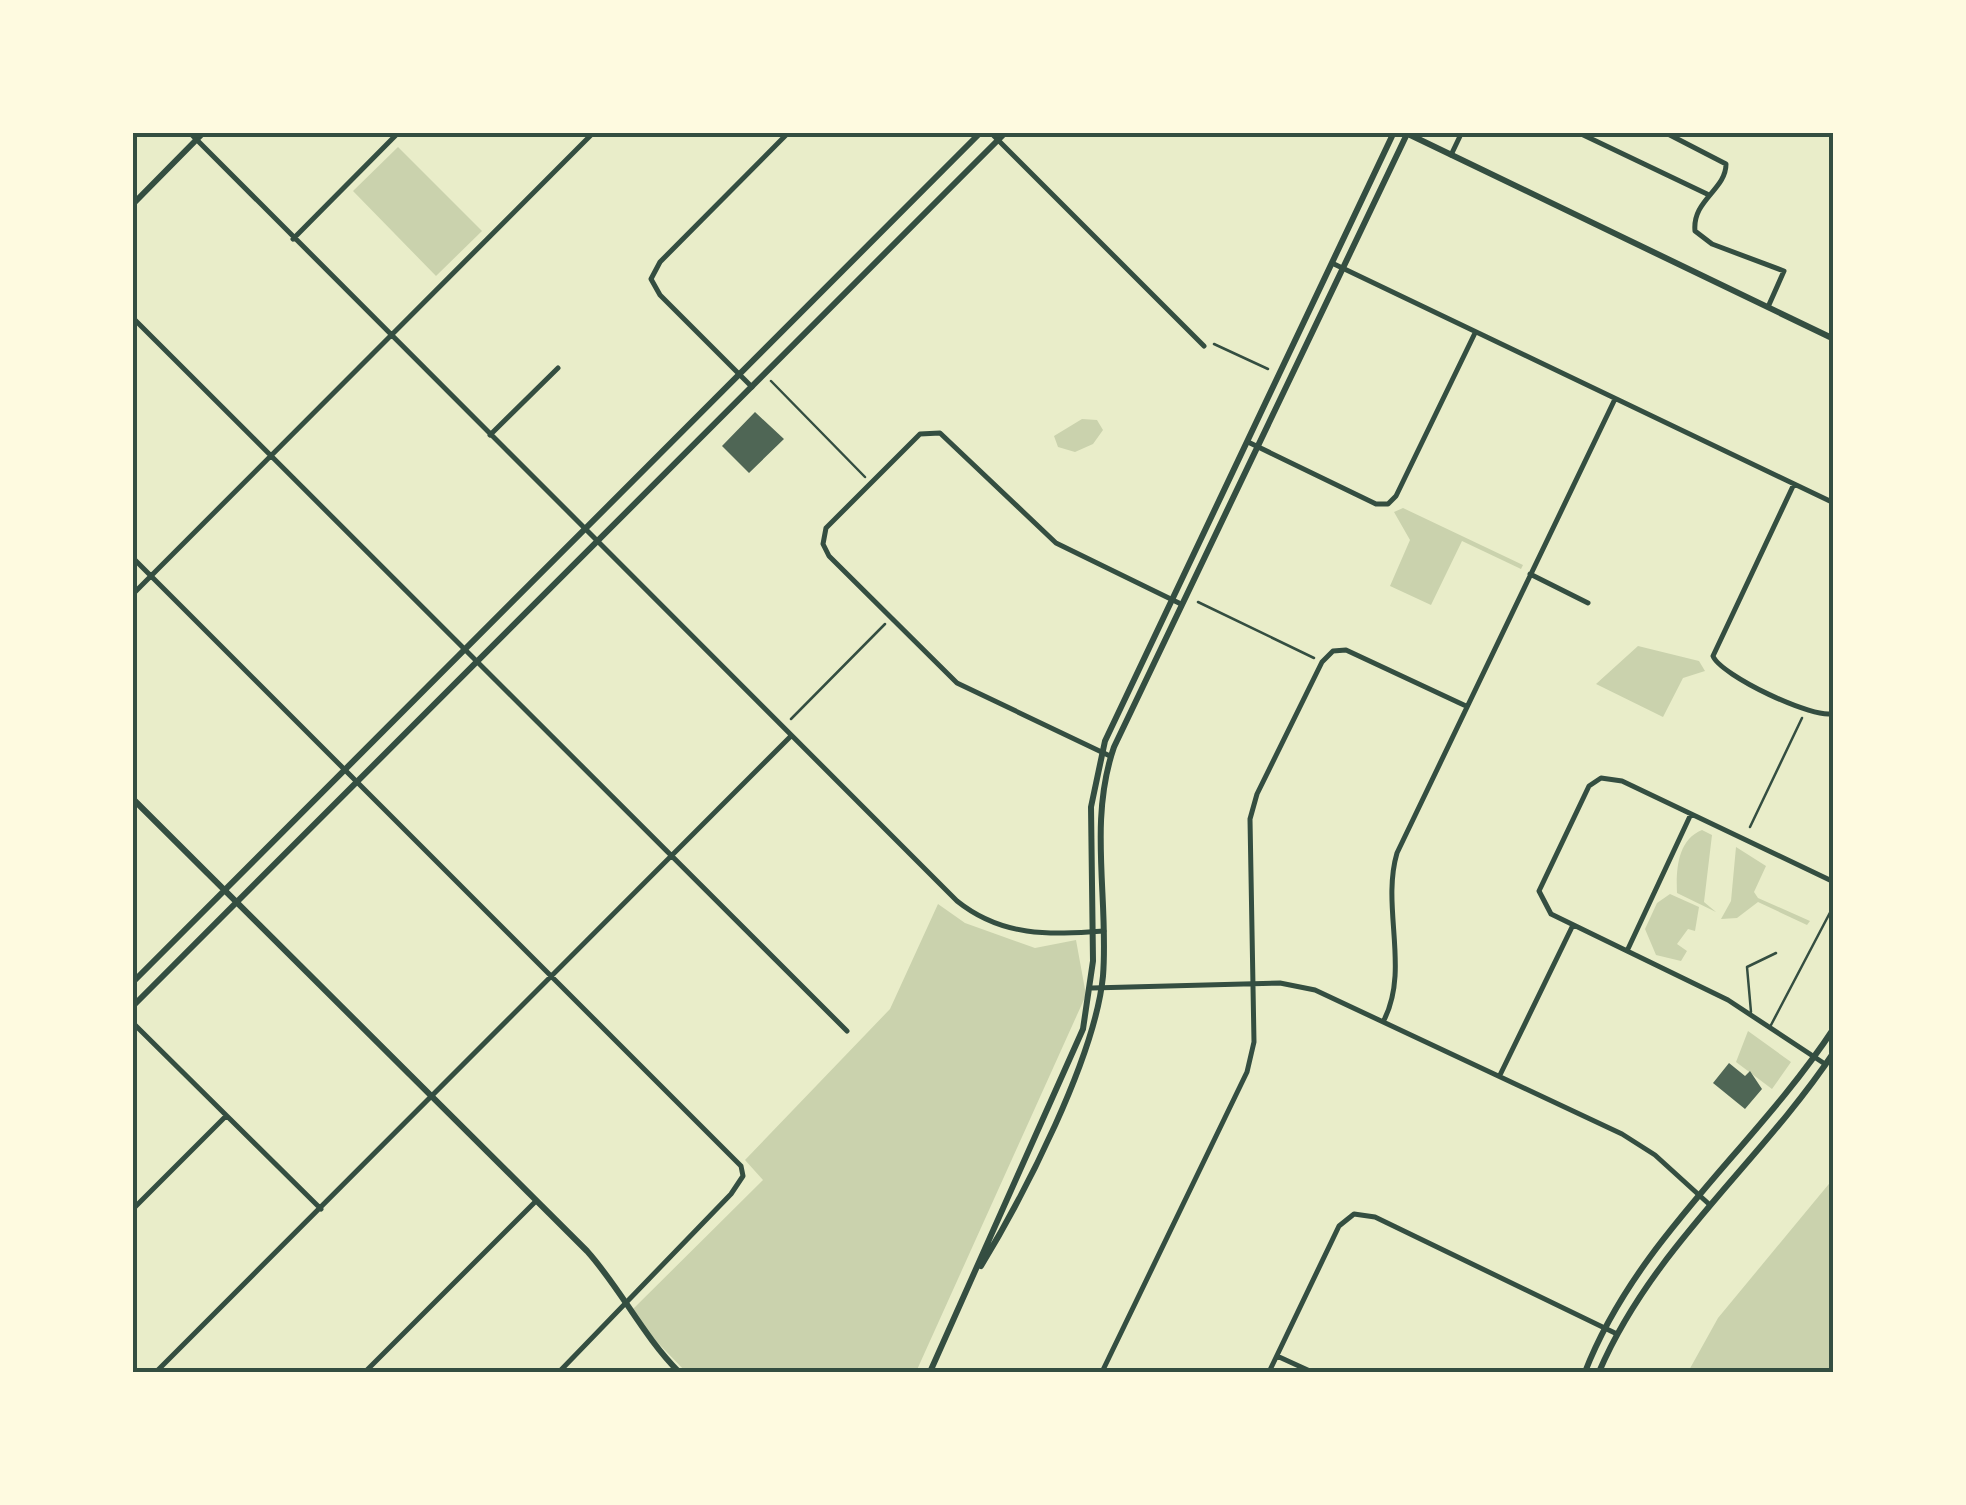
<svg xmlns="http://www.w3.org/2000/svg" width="1966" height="1505" font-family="'Crimson Pro',serif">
<rect width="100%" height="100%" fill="#e9edc9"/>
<path fill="#cad2ad" d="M398,147l84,84 -46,45 -83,-85z
M1082,419l15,1 6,10 -10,14 -18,8 -17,-5 -4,-11z
M1403,508l120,57 -2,4 -59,-28 -31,64 -41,-19 20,-46 -16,-28z
M1638,646l61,15 6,10 -22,7 -20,39 -67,-33z
M1702,830l10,5 -8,67 12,10 -39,-19c-1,-22 0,-53 25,-63z
M1736,847l30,19 -12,26 4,6 52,23 -3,4 -49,-23 -21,16 -16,1 10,-18z
M1670,894l29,13 -4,24 -7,-2 -11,15 10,7 -6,10 -25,-6 -11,-26 12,-26z
M938,904l27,19 70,25 41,-8 10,55 -170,377h-230l-57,-59 134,-133 -18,-20 145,-151z
M1748,1031l43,31 -19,27 -36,-27z
M1833,1179v193h-145l30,-54z"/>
<path fill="#4f6655" d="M755,412l29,27 -35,34 -27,-27z
M1729,1063l16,13 5,-5 12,18 -17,20 -32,-26z"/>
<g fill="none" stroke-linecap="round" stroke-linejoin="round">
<path stroke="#344e41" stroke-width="2.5" d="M1214,344l54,25
M771,381l94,96
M1198,602l116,56
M791,719l94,-95
M1750,827l52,-109"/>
<path stroke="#344e41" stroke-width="2.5" d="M1751,1012l-4,-45 29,-14
M1771,1025l63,-120"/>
<path stroke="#344e41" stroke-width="5" d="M189,132l768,769c45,36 92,34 147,30
M990,132l214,214
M1577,132l130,62
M1664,132l62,32c0,26 -34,36 -31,67l17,13 72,27 -16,36
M1451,155l11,-23
M293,239l106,-107
M1334,264l500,239
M132,317l715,714
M752,387l-92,-92 -9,-16 9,-17 129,-130
M490,435l68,-67
M1248,442l128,62h12l8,-8 79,-163
M1794,484l-81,172c7,19 103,65 121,57
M132,557l609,609 2,10 -12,18 -172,178
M1530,574l58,29
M132,595l462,-463
M1110,756l-153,-73 -128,-127 -6,-12 3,-16 94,-94 20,-1 116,110 125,61
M1627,951l64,-137
M1092,988l188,-5 35,7 307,144 33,21 55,50
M1384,1020c26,-51 -3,-113 13,-167l218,-454
M132,1022l189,187
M1825,1064l-97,-64 -177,-86 -12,-23 50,-105 12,-8 21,3 212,101
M1500,1075l73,-150
M132,1210l94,-94
M1277,1356l35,16
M156,1372l635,-636
M365,1372l171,-171
M1102,1372l145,-300 7,-30 -4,-223 7,-25 65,-132 11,-11 13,-1 120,56
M1269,1372l70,-146 15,-12 21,3 242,117"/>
<path stroke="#344e41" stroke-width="6" d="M1406,133l428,206
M132,205l72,-73
M132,798l455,453c34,38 56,85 92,121
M132,983l849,-851
M132,1007l874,-875
M981,1266c43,-71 114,-208 122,-290 6,-76 -15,-154 11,-229l293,-613
M930,1372l153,-343 10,-68 -2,-154 14,-66 289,-609
M1585,1372c52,-134 171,-225 249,-344
M1599,1372c53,-124 161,-209 235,-320"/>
</g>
<rect width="1966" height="1505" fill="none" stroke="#fefae0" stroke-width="270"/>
<rect x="135" y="135" width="1696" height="1235" fill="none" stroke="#344e41" stroke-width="4"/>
</svg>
